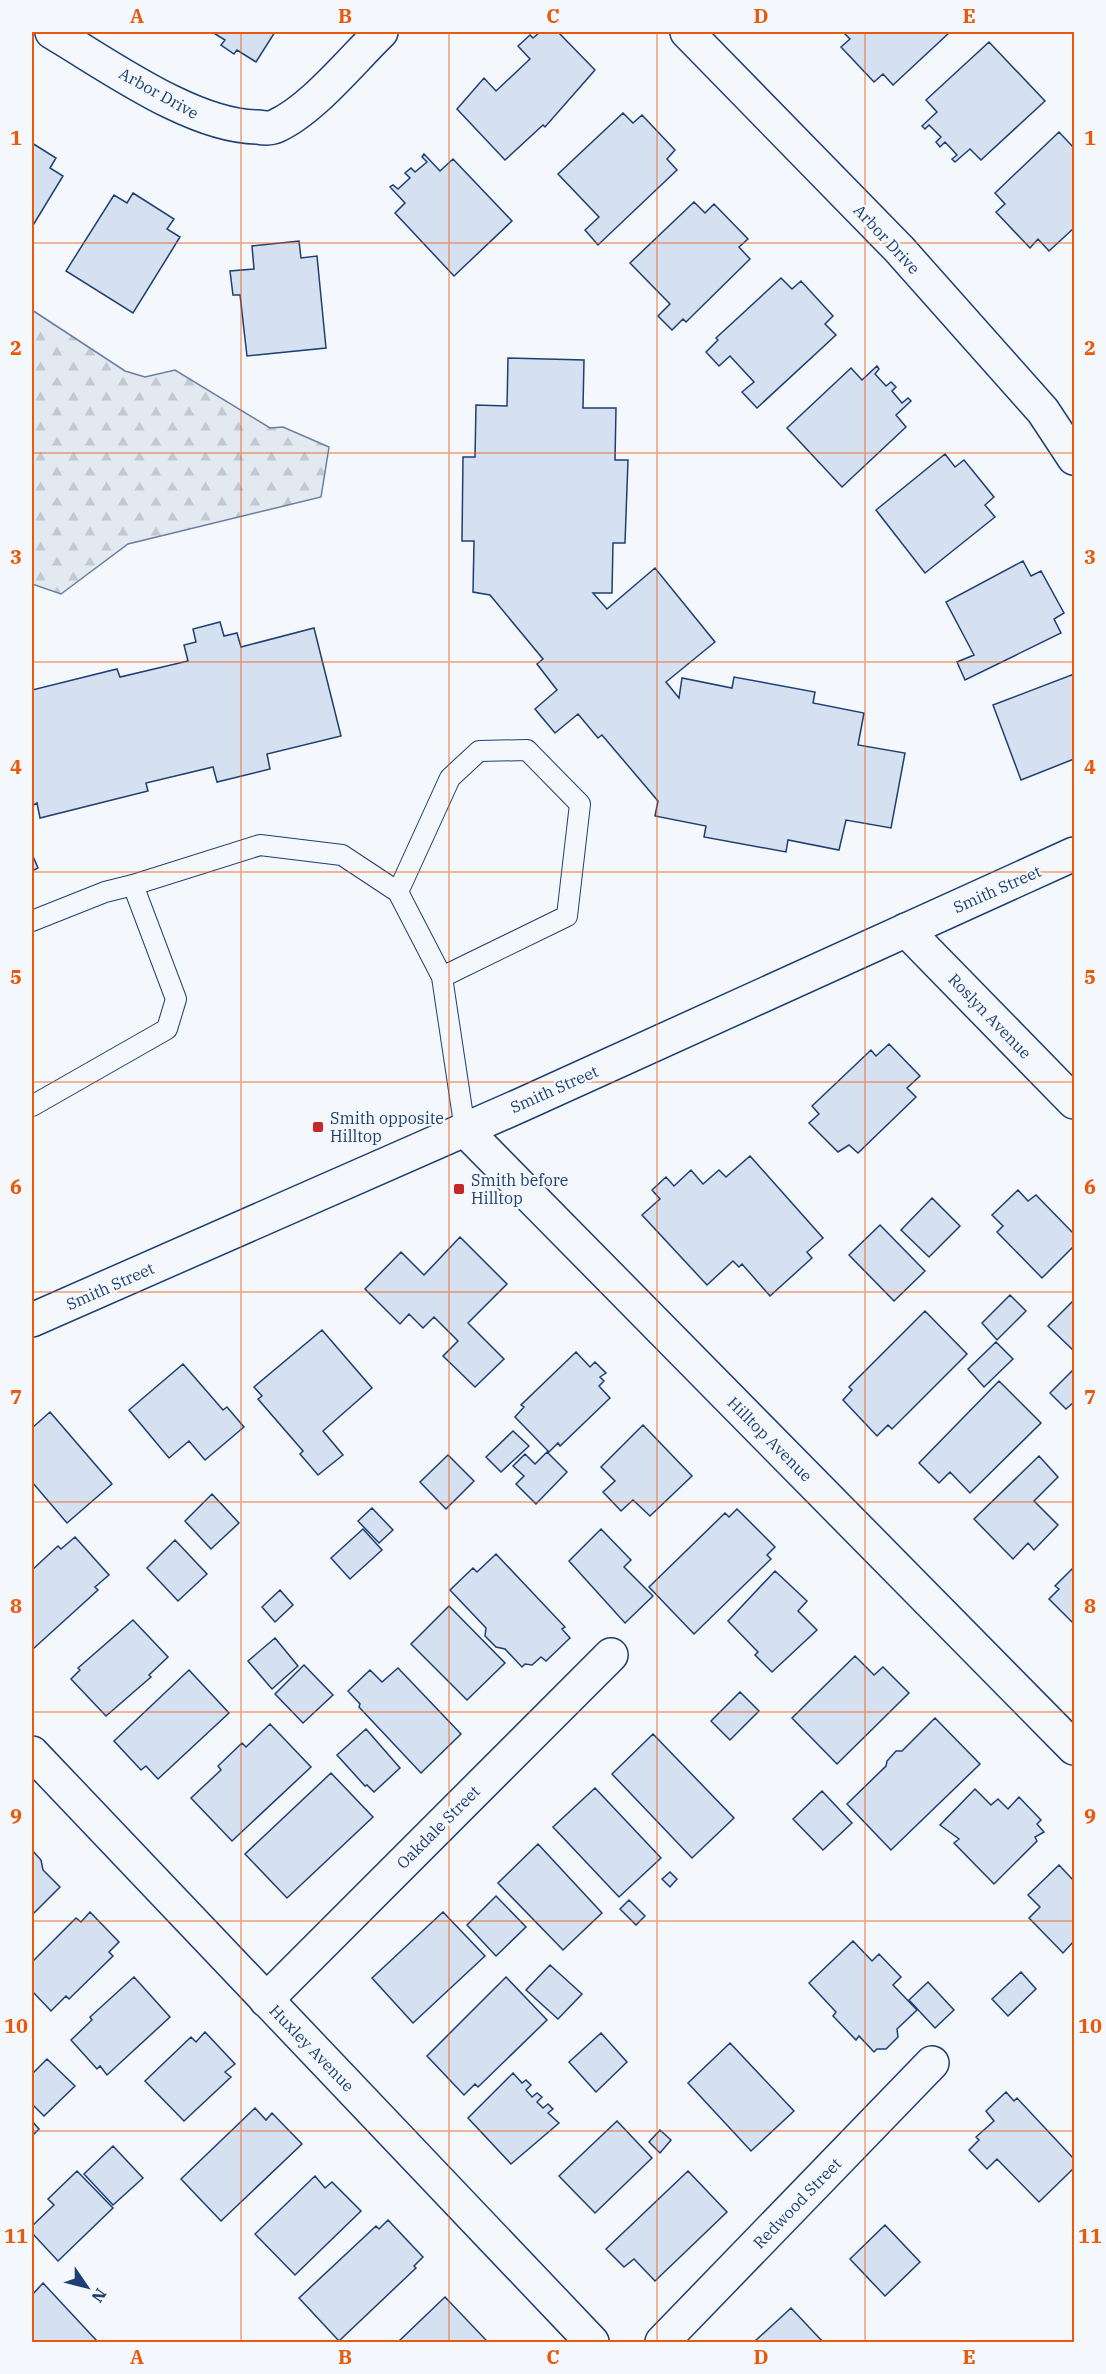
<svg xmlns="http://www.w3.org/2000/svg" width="1106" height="2374" font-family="'IBM Plex Serif',serif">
<defs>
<pattern id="forest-firs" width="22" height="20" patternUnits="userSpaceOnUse" patternTransform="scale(1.5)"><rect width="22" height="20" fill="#e3e9f0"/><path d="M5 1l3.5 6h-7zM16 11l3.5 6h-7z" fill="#c2c9d1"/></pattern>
</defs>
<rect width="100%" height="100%" fill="#f4f7fb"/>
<path fill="url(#forest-firs)" stroke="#687fa3" stroke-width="1.5" d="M32,310l93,61 20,6 30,-7 95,58 13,-1 46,20 -8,50 -193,47 -67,50 -29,-10z"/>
<path fill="#d5e0f0" stroke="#1d3f73" stroke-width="1.5" d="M212,32h63l-19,30 -19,-12 -3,4 -13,-9 4,-5z
M540,32h18l37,38 -50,57 -2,-2 -38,35 -48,-51 27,-31 12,13 34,-32 -12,-13 12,-11 3,3z
M843,32h107l-57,53 -10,-11 -9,8 -33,-35 9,-8z
M989,42l56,59 -64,59 -11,-11 -15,13 -3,-3 5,-4 -12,-13 -5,5 -4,-5 5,-5 -12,-12 -4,4 -3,-3 15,-14 -11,-12z
M623,113l10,10 9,-8 33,35 -8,9 10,11 -79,75 -13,-15 14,-13 -41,-43z
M1059,132l15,16v80l-25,23 -11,-12 -8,9 -34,-36 9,-8 -10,-11z
M32,143l24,15 -6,10 13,8 -31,51z
M424,154l16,17 13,-12 59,62 -58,55 -59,-63 10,-10 -15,-16 3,-2 5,4 12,-11 -5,-5 6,-5 4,4 12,-10 -5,-5z
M133,193l41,26 -7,10 13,8 -47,76 -67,-42 48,-76 13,8z
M694,202l11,11 9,-9 34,35 -9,8 11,12 -64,63 -3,-3 -11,11 -14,-14 12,-12 -40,-41z
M299,241l2,17 16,-2 9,92 -79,8 -7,-61h-7l-3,-24 24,-2 -2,-23z
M781,278l11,11 9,-8 32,35 -8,8 11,11 -79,73 -15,-16 12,-10 -24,-26 -11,10 -13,-14 12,-12 -2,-2z
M508,358l76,2 -1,48h33l-1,52h13l-3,83h-12l-1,50h-19l14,16 48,-41 60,74 -49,40 13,16 3,-20 50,10 2,-11 81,15 -2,11 51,10 -6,32 47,8 -14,75 -45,-8 -7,30 -51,-10 -2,12 -82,-15 2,-11 -51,-10 3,-15 -56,-66 -4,3 -20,-24 -23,19 -20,-24 22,-19 -20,-26 6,-5 -53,-64 -17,-3 1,-51h-12l1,-84h12l1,-52 31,1z
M877,366l2,3 -4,5 11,12 5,-4 5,5 -4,4 10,12 6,-5 3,3 -15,14 10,12 -64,60 -55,-59 64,-60 11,12z
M945,454l10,13 9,-7 30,37 -9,8 10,12 -70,56 -49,-63z
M1023,561l8,15 10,-5 23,42 -10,6 7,14 -96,47 -8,-18 17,-7 -28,-53z
M220,622l4,14 13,-3 4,14 73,-19 27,108 -74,18 3,15 -53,13 -4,-15 -67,16 2,8 -108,27 -3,-15 -5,3v-116l85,-21 3,8 68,-16 -4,-16 12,-3 -3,-13z
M1074,674v85l-53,21 -28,-75z
M32,854l6,14 -6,3z
M889,1044l31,32 -13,12 9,9 -58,56 -9,-8 -11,7 -29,-29 10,-9 -7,-8 59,-56 5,6z
M750,1156l73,82 -16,14 5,6 -42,38 -28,-32 -3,3 -6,-6 -26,24 -65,-70 18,-16 -8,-9 14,-13 8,9 17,-16 12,14 16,-14 7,7z
M1018,1190l10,11 8,-6 38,39v12l-32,32 -45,-46 6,-6 -11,-11z
M932,1198l28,28 -31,31 -28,-27z
M880,1225l45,46 -31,30 -45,-46z
M460,1237l47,47 -39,39 36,36 -29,28 -32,-31 15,-15 -24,-24 -11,11 -14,-14 -9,10 -35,-35 36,-37 23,23z
M1010,1295l16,16 -29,29 -15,-17z
M1074,1300v51l-26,-25z
M925,1311l42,43 -75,75 -4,-4 -11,11 -34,-36 9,-10 -3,-3z
M322,1330l50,58 -49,43 20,24 -25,20 -18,-21 3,-3 -45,-52 4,-3 -8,-9z
M996,1342l17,17 -29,28 -16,-18z
M576,1352l14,15 5,-5 11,11 -6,4 4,4 -5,5 11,12 -50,48 -2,-3 -9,9 -34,-35 9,-10 -3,-2z
M183,1364l40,46 4,-3 17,20 -39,33 -16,-19 -20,17 -40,-48z
M1074,1369v33l-8,7 -16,-16z
M999,1381l42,42 -71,70 -20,-21 -11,11 -20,-20z
M50,1412l62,72 -45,39 -35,-41v-54z
M643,1425l49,51 -42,40 -17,-16 -12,11 -18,-19 12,-11 -14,-14z
M513,1431l16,15 -28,26 -15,-15z
M547,1452l20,20 -31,32 -20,-20 8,-8 -11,-10 12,-12 10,10z
M448,1455l26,26 -28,28 -26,-27z
M1039,1456l19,21 -24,24 24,24 -24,25 -6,-7 -15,16 -39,-40z
M212,1494l27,29 -28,26 -26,-28z
M372,1508l21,22 -14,13 -21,-22z
M737,1509l38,38 -8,8 4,4 -77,75 -45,-47 76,-74 4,4z
M363,1529l19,21 -32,29 -19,-21z
M601,1529l30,31 -7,7 29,29 -28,27 -56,-62z
M75,1537l34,38 -14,12 3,3 -65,59 -1,-1v-78l26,-24 3,3z
M175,1540l32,34 -29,27 -31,-33z
M496,1554l69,73 -3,2 8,9 -24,23 -5,-4 -9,8 -7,-1 -3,3 -17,-18 -9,-2 -11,-11 1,-8 -36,-38 23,-22 4,4z
M1074,1567v57l-25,-25 10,-10 -4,-3z
M775,1571l32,30 -9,10 19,19 -45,42 -17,-17 3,-3 -30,-31z
M280,1590l13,15 -18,17 -13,-15z
M449,1606l56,57 -38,37 -56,-56z
M133,1620l35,37 -19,18 2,2 -45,39 -35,-37 9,-9 -2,-2z
M275,1638l23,28 -26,23 -24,-28z
M855,1656l19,19 9,-8 26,26 -72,71 -45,-46z
M304,1665l29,30 -30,28 -28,-29z
M398,1668l63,66 -40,39 -62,-66 1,-3 -12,-13 22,-21 12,12z
M189,1670l40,43 -71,66 -12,-13 -5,4 -27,-29z
M740,1692l19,19 -29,29 -19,-19z
M935,1718l45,46 -89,86 -44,-46 39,-38 1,-5 9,-10h6z
M270,1724l41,43 -79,74 -41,-43 30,-28 -3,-4 24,-23 4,4z
M366,1729l34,39 -26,24 -7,-7 -2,1 -28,-31z
M653,1734l81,84 -42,40 -80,-84z
M331,1773l42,44 -86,81 -42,-44z
M595,1788l66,70 -42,39 -66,-70z
M975,1789l16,16 7,-6 10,10 11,-12 22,23 -4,4 7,8 -9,5 2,4 -43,43 -40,-41 5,-4 -19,-14z
M822,1791l30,32 -29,27 -30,-31z
M538,1844l64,69 -39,37 -65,-67z
M32,1850l9,10 2,10 17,17 -28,28z
M1059,1865l15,16v60l-11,12 -34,-35 11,-11 -12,-12z
M670,1872l7,7 -7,8 -8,-8z
M496,1896l30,31 -30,29 -29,-31z
M629,1900l16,16 -9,9 -16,-16z
M90,1912l29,30 -10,10 4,4 -44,43 -3,-3 -15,15 -19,-20 1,-30 43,-43 5,4z
M443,1912l42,44 -72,67 -41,-45z
M853,1941l19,20 7,-7 22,23 -8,8 24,25 -20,19 1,8 -12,12h-9l-3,3 -15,-16 -3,4 -23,-24 3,-4 -27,-29z
M550,1965l32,29 -24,25 -32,-29z
M1021,1972l15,17 -28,27 -16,-17z
M134,1977l36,40 -63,58 -7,-9 -3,3 -26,-29 21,-20 -2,-3z
M506,1977l41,43 -69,67 -3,-3 -11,11 -37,-39z
M928,1982l26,28 -19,18 -26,-28z
M205,2032l30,32 -10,8 6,5 -47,44 -39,-40 46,-44 5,5z
M601,2033l26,29 -31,30 -27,-30z
M730,2043l64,68 -43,40 -63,-68z
M47,2059l28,27 -31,30 -12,-12v-30z
M513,2073l9,10 4,-3 5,5 -5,5 6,7 5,-4 5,4 -5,5 6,6 5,-4 5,5 -5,4 11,10 -48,41 -43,-46z
M1006,2092l8,9 3,-3 57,61v9l-35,34 -42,-43 -10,10 -18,-19 10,-10 -3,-3 18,-16 -8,-10z
M255,2108l11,12 6,-7 30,31 -81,77 -40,-42z
M32,2121l7,8 -7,7z
M617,2121l35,37 -57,55 -36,-37z
M660,2130l11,10 -11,13 -11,-11z
M113,2146l30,32 -30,27 -29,-31z
M77,2171l36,37 -55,53 -26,-28v-7l22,-21 -6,-6z
M688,2171l39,41 -72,69 -21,-22 -10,8 -18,-18z
M315,2176l10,12 7,-6 29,29 -66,64 -40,-41z
M388,2220l35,37 -9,9 2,2 -77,73 -40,-43 77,-72 3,3z
M885,2225l35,37 -35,34 -35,-37z
M43,2283l54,58 -2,1h-63v-47z
M445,2297l41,43 -3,2h-85z
M791,2308l32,34h-69z"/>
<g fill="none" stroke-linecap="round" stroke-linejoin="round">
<g stroke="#1d3f73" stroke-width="22">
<path id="lane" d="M398,892l52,-114 29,-27 48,-1 53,54 -13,112 -125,61
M32,921l73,-29 28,-7 127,-40 82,10 56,37 44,85 23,153
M32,1106l135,-77 9,-30 -43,-114"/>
</g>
<g stroke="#1d3f73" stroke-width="36">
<path id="street" d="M52,32c56,33 141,95 206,95 5,1 12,2 18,-1 36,-16 76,-66 105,-94
M687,32l212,217 144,162 31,47
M906,930l168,172
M465,1130l609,618
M266,2000l345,-345
M662,2342l270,-279"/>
</g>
<g stroke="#1d3f73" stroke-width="36">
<path id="secondary" d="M32,1753l560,589"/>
</g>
<g stroke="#1d3f73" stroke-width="36">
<path id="primary" d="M32,1320l489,-215 553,-251"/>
</g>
<use href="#lane" stroke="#f4f7fb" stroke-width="20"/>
<use href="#street" stroke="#f4f7fb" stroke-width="33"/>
<use href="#secondary" stroke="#f4f7fb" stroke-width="33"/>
<use href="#primary" stroke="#f4f7fb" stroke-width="33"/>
</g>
<path fill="none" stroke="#e8590c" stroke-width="1.5" stroke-opacity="0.55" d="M241,32v2310M449,32v2310M657,32v2310M865,32v2310M32,243h1042M32,453h1042M32,662h1042M32,872h1042M32,1082h1042M32,1292h1042M32,1502h1042M32,1712h1042M32,1921h1042M32,2131h1042"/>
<g fill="#c62828" stroke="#f4f7fb" stroke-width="2">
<rect x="312" y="1121" width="12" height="12" rx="3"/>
<rect x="453" y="1183" width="12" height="12" rx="3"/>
</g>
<g text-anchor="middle" stroke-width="4.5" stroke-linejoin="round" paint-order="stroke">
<g font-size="16" fill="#1d3f73" stroke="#f4f7fb">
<text transform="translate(159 93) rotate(29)" y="6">Arbor Drive</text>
<text transform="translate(887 239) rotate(47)" y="6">Arbor Drive</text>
<text transform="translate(997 889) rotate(-24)" y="6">Smith Street</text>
<text transform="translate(990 1016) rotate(46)" y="6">Roslyn Avenue</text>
<text transform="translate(554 1089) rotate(-24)" y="6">Smith Street</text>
<text transform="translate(110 1286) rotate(-24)" y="6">Smith Street</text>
<text transform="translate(770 1439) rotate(45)" y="6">Hilltop Avenue</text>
<text transform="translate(438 1827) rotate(-45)" y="6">Oakdale Street</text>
<text transform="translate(312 2048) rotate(46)" y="6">Huxley Avenue</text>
<text transform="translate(797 2203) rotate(-46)" y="6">Redwood Street</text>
</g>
<g font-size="16" fill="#1d3f73" stroke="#f4f7fb" text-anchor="start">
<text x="330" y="1124">Smith opposite<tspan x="330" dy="18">Hilltop</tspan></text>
<text x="471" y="1186">Smith before<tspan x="471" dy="18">Hilltop</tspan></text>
</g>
</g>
<rect width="1106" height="2374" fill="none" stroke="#f4f7fb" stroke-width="66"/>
<g transform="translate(87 2287) rotate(125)" stroke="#f4f7fb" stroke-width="4.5" paint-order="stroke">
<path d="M0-4.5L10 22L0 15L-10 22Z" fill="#1d3f73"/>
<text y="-9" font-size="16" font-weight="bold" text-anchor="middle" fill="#1d3f73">N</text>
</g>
<rect x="33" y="33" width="1040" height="2308" fill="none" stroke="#e8590c" stroke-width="2"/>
<g font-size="20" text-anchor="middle" font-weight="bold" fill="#e8590c">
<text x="137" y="23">A</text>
<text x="345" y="23">B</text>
<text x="553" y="23">C</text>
<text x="761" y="23">D</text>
<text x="969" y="23">E</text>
<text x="16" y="145">1</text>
<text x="1090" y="145">1</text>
<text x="16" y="355">2</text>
<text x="1090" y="355">2</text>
<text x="16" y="564">3</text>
<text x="1090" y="564">3</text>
<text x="16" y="774">4</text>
<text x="1090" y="774">4</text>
<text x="16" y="984">5</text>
<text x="1090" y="984">5</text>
<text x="16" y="1194">6</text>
<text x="1090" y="1194">6</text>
<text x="16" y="1404">7</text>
<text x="1090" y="1404">7</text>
<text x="16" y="1613">8</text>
<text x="1090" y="1613">8</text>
<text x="16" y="1823">9</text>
<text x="1090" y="1823">9</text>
<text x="16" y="2033">10</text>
<text x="1090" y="2033">10</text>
<text x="16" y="2243">11</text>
<text x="1090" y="2243">11</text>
<text x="137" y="2364">A</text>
<text x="345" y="2364">B</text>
<text x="553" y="2364">C</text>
<text x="761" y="2364">D</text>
<text x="969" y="2364">E</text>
</g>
</svg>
